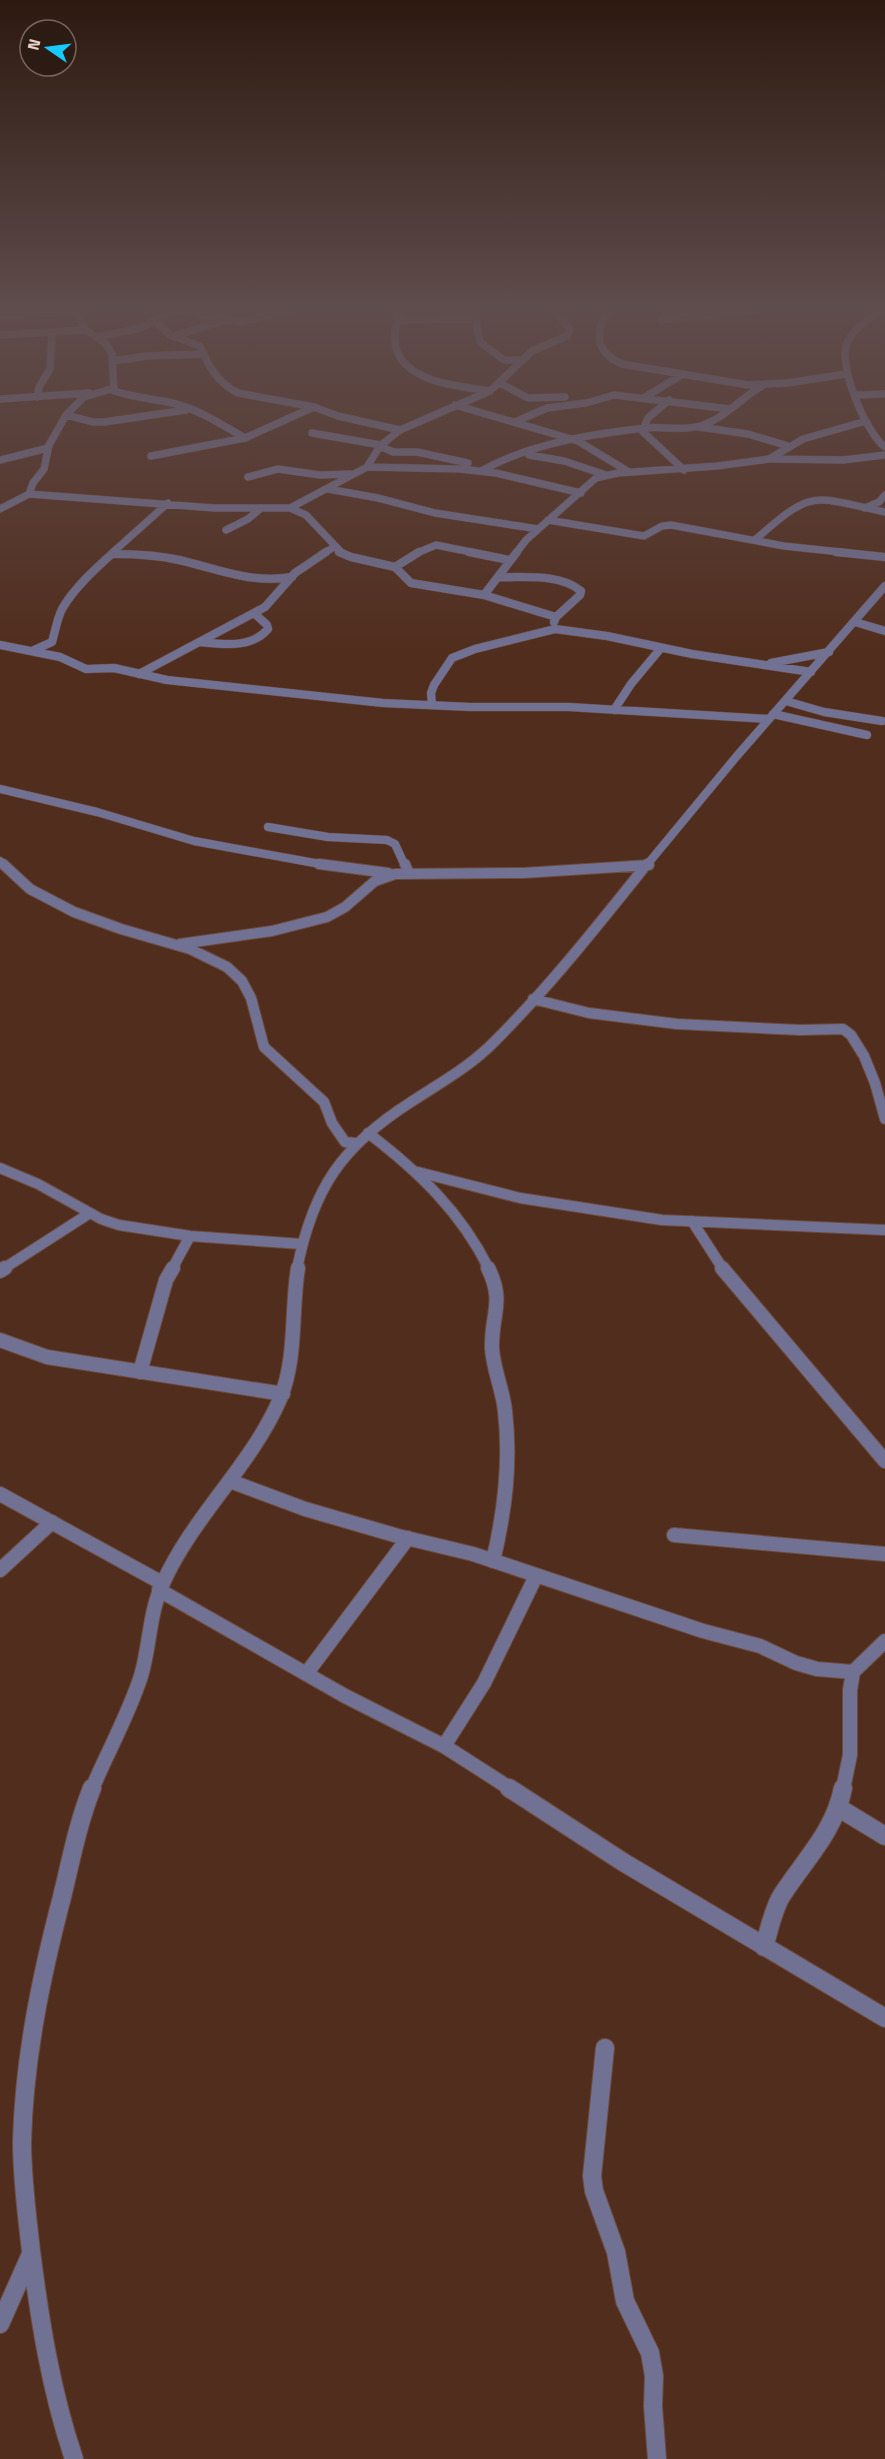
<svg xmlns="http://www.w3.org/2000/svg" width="885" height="2459" font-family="'Titillium Web',sans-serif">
<rect width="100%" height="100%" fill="#512d1d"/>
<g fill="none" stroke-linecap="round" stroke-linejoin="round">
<g stroke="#6d4b3c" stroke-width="8">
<path id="minor-far4" d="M180,310l62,12 46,-12
M399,310c-2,12 -6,26 -3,38 10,35 64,38 94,43
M474,310l6,32 24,18h16
M609,310c-15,22 -14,42 13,54l126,21 39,-2 59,-9
M882,310c-12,9 -27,17 -34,31 -12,22 18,92 37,106
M0,315l77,-3
M397,320l79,-1
M661,320l95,-10
M155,321l15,14 30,11c8,20 18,37 38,47l76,14 24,9 62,14
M0,335l86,-5
M174,336l53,-16
M97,337l44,-9 33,-18
M113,361l35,-5 54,-2
M500,383l28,15 37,-1
M112,390c20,8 40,8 60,13 27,6 50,22 73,35
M855,395l30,-1
M37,397l2,-10 11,-18 2,-37
M645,397l38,-23
M0,399l89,-6
M455,405l123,36 51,31
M66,415l27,7h11l82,-12
M515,422l32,-14 39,-5 28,-8 116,14
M699,427l49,7 40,12
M640,429l44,41
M643,429l5,-11 21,-18
M312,433l69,12
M380,446l13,6h24l51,11
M529,455l35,6 42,14
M151,456l94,-18 69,-31
M770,459l73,1 42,-5
M0,460l48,-12
M367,467l93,2 36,4 85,20
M481,471c48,-27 110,-37 164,-43 18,-2 37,3 55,-2 24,-7 41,-28 62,-40
M248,477l30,-8 42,6 30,-1
M328,489l50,9 57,15 103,16
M29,494l185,14h76l16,7 36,38
M290,508l77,-41 13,-21 20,-16 90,-39 42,-40 35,-15 3,-7 -16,-19
M865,508l14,-6 6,-7
M0,509l29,-15 4,-11 11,-14 5,-24 17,-30 18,-18 30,-9 -2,-34 -6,-10 -20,-14 -11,-20
M548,520l96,16 18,-10 9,-1 113,21 66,7
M226,530l22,-11 13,-11
M756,539c59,-52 56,-42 129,-27
M112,553l56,-50
M324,553l10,-6
M417,553l19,-8 40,8
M516,553l10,-13 70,-62 22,-5 99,-7 52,-7 34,-20 63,-18"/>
</g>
<g stroke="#6d4b3c" stroke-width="9">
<path id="minor-far3" d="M339,552l12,5 44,10 16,16 73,12 72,22
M469,552l40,8
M836,552l49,5
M114,554c22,0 43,1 65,6 39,9 72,24 113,17
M395,567l24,-15
M498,577c27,1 61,-4 83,14l-1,4 -24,22 -2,5
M484,595l33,-43
M855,622l30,9
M199,642c24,2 52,7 69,-13l-1,-4 -13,-12
M0,645l60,12 26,12 28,-1 53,12 216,23 87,4h99l200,12
M34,650l18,-8c3,-10 5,-23 10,-33 12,-21 34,-41 52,-57
M771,663l58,-11
M139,674l126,-67 30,-34 31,-21
M786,701l38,11 58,9
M432,705l-1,-12 3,-8 18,-27 23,-9 80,-20 52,7 85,18 119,18
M614,710l17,-26 30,-36
M773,714l94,21
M0,789l97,23 97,29 137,25
M268,827l60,10 59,3 8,4 10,22
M0,861l4,5
M635,866l14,-1
M646,866l90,-109 149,-171"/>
</g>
<g stroke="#6d4b3c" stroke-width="12">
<path id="minor-far2" d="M3,864l27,25 44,23 47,17 69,20 37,18 15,14 9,17 13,49 60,55 8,21 13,19 10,1
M319,864l69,9
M405,864l4,10
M180,944l92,-13 55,-14 18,-10 30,-26 20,-7 128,-1 126,-8
M533,999l56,14 88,11 123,6 43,-1 8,6 13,21 11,27 10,36
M368,1133c50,38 93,79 121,136
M0,1168l38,16 63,35 18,6 71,11 111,8
M418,1172l102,26 142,22 223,10
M692,1221l31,48
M3,1269l87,-56
M172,1269l18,-33
M297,1269c16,-81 45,-123 114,-167 29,-19 60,-36 84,-61 55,-55 104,-117 152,-177"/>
</g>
<g stroke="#6d4b3c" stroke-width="16">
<path id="minor-far1" d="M488,1268c17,34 3,46 4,80 1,21 11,42 13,63 6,52 0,100 -12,150
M722,1268l163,193
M0,1271l5,-3
M0,1340l47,17 236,37
M140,1372l26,-92 7,-12
M230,1481l75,28 93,27 75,18 230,77 57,15 36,17 21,6 36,3
M0,1494l162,89
M674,1535l211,19
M0,1570l52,-48
M159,1590l186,106 99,50 67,43
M306,1674l102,-136
M444,1746l40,-63 52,-107
M92,1789c16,-38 36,-73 49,-113 9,-30 8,-63 22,-93 30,-67 88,-117 117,-184 17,-40 11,-89 18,-131
M843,1789l7,-34v-65l3,-18 32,-31"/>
</g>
<g stroke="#6d4b3c" stroke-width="20">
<path id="minor" d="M509,1788l114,74 262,156
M839,1808l46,28
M764,1947c5,-16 9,-38 18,-52 24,-37 52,-63 61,-107
M605,2048l-13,128 2,15 22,61 9,49 25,52 4,23 -1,30 4,53
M0,2324l31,-70
M74,2459c-23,-68 -34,-137 -43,-208 -4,-36 -9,-72 -9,-109 2,-83 19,-165 40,-245 9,-37 16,-74 30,-109"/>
</g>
<use href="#minor-far4" stroke="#717194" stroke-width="7"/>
<use href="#minor-far3" stroke="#717194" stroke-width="8"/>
<use href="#minor-far2" stroke="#717194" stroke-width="10"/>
<use href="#minor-far1" stroke="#717194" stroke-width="14"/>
<use href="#minor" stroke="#717194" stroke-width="18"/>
</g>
<linearGradient id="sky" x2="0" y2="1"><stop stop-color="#2d1910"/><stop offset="0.47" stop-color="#5f4c4c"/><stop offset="1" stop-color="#5f4c4c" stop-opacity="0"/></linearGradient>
<rect width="885" height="654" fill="url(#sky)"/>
<g transform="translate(48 48) rotate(284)"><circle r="28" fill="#2b1b13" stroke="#77655c" stroke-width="1.5"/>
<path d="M0-4.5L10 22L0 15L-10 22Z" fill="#18cafc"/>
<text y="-9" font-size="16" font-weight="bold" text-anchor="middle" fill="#ead3c9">N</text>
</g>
</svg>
